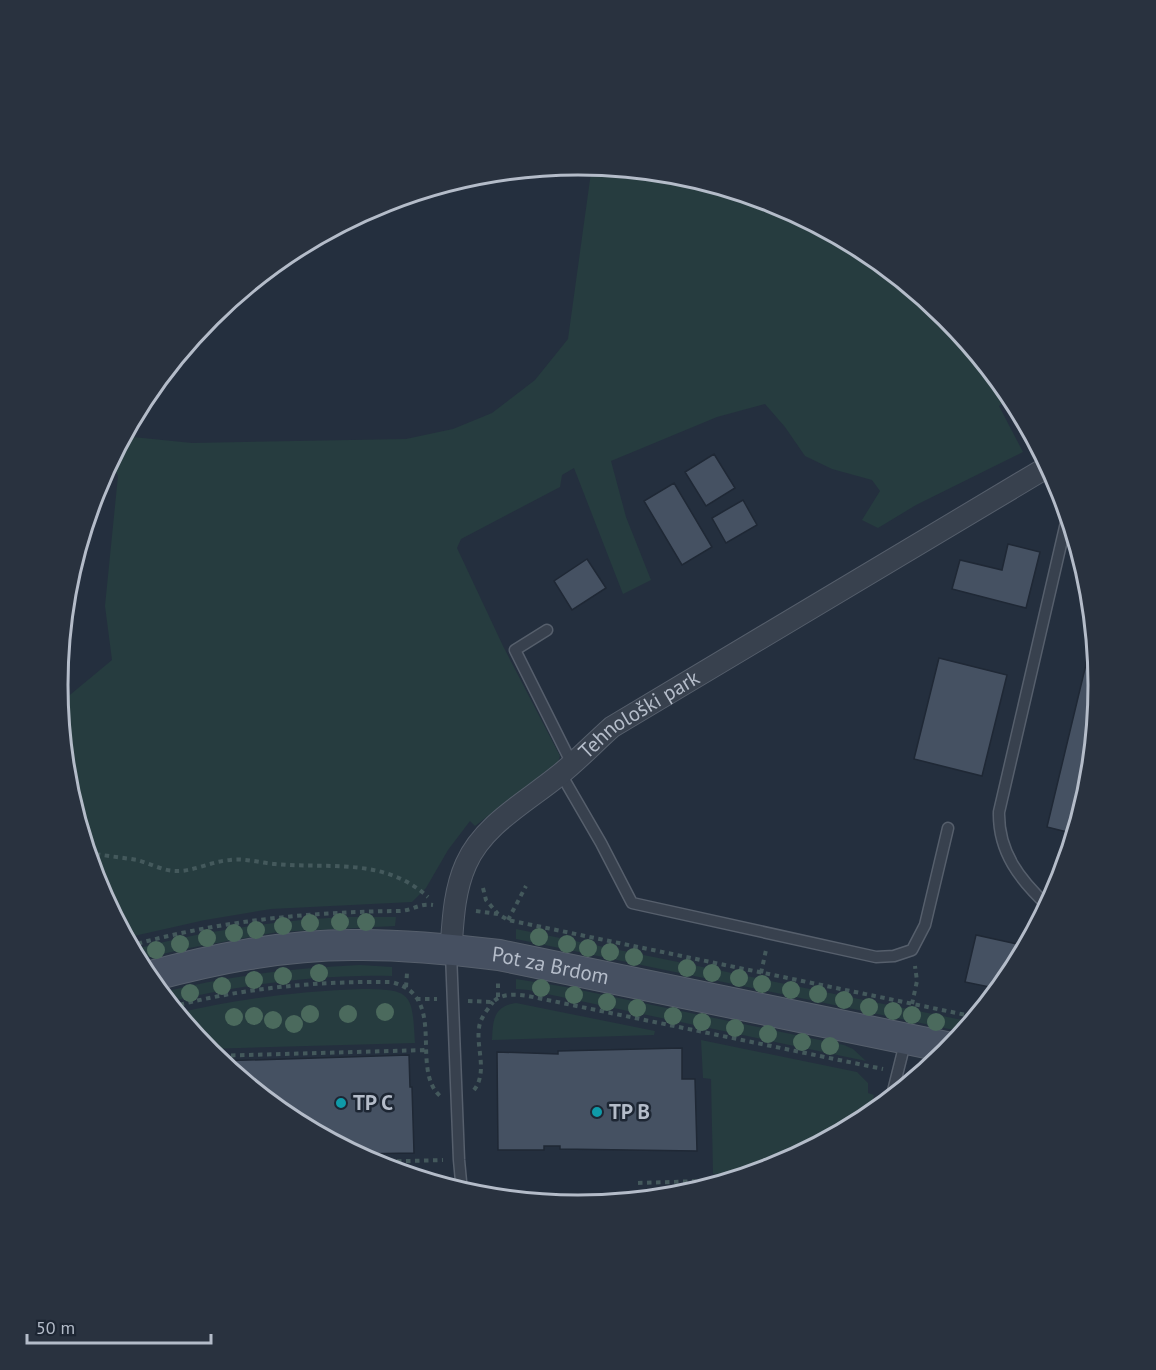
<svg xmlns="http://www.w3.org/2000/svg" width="1156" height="1370" font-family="'PT Sans',sans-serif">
<rect width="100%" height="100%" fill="#242f3e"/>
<path fill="#263c3f" d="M592,165l88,9 98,30 90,48 79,65 64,79 1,1 -13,9 24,46 -107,53 -38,23 -16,-8 18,-29 -8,-11 -40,-11 -27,-13 -20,-29 -20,-23 -48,13 -106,44 15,56 25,63 -28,14 -49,-126 -12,7 -2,12 -99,52 -4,9 46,98 57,110 -2,6 -83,64 -5,-5 -22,29 -22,38 -14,14 -141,7 -66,11 -80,18 -28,-54 -30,-98 -8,-82 53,-44 -7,-54 13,-130 -7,-16 12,-24 69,7 214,-4 47,-10 39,-16 43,-33 33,-41z
M344,917h52l-1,9 -117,6 -94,17 -47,11 -5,-10c70,-19 140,-29 212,-33z
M516,929l456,93 -8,10 -448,-93z
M360,965l32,2v9c-76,-2 -151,9 -224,26l-8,-9c65,-17 132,-25 200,-28z
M516,979l50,8 278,58 9,4 13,12 -338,-71 -12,-1z
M362,989c51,0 50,5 53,54l-209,6 -29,-36c61,-14 122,-22 185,-24z
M516,1003l5,1 134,27 -1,4 -162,5c1,-19 1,-34 24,-37z
M701,1040l156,32 11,11v10l6,2 -4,19h-9l-3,9 -81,43 -19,6 -45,2 -2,-95 -8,-1z"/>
<path fill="#455162" stroke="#1f2835" stroke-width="1.5" d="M714,454l21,34 -29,18 -21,-34z
M674,483l38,64 -30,18 -38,-64z
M743,500l14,25 -31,18 -14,-25z
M1008,544l32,8 -14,56 -74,-19 8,-29 42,10z
M587,559l19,29 -34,22 -18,-29z
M1094,631l5,54 -10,102 -14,47 -28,-7z
M939,658l68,17 -25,101 -68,-17z
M1024,934l8,2 -21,39 -12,14 -34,-7 11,-47 45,10z
M682,1048v31h13l2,72 -137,-2v-3h-16v4h-46l-1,-98 61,2v-3z
M409,1055l1,32h2l2,66 -58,1 -68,-36 -69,-57z"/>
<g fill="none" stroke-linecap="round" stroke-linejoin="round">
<g stroke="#565f6c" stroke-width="13">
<path id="service" d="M547,630l-32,20 57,114
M561,774l40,69 31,60 244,54 18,-1 18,-6 13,-25 23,-97
M1048,906c-28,-26 -50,-54 -49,-94l69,-298
M451,953l8,207 3,32
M891,1099l15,-60"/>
</g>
<g stroke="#565f6c" stroke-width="23">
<g id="minor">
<path id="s1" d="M451,949c2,-29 3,-58 15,-85 17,-39 60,-62 92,-88 19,-15 36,-33 54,-49l437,-261"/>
</g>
</g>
<g stroke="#565f6c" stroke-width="32">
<g id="secondary">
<path id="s2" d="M147,977c67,-18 135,-32 205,-32 49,-1 98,4 147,10l452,93"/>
</g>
</g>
<path stroke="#44595c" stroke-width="4" stroke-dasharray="4.5 4.5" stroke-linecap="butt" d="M87,852c16,4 33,5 50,8 12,3 26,11 39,11 15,1 37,-10 54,-11 16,-2 30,3 45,4 55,5 109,-7 153,33
M483,888l3,12 12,14
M476,911l22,3 10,6 468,97
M508,920l18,-34
M129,946c89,-25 178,-34 269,-35 15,0 20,-8 35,-6
M761,973l5,-23
M406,987l1,-14
M498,997v-14
M416,999h21
M468,1001l25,1c9,-9 23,-8 35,-6l355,73
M912,1004l5,-23 -2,-15
M171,1007c71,-19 147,-26 220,-25 58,13 18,86 49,114
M213,1056l215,-6
M474,1090c14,-18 2,-42 5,-62 1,-10 9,-19 14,-26
M370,1162l73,-2
M638,1183l96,-3"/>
<use href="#service" stroke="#38414e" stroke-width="10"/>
<use href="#minor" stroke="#38414e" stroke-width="21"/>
<use href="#secondary" stroke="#465061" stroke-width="30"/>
</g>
<g fill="#4b6a5d">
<circle cx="340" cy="922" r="9"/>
<circle cx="366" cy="922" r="9"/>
<circle cx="310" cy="923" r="9"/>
<circle cx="283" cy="926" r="9"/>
<circle cx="256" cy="930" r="9"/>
<circle cx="234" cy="933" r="9"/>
<circle cx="539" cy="937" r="9"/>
<circle cx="207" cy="938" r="9"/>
<circle cx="180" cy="944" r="9"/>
<circle cx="567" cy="944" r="9"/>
<circle cx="588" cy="948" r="9"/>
<circle cx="156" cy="950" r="9"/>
<circle cx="610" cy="952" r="9"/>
<circle cx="634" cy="957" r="9"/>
<circle cx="687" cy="968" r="9"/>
<circle cx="319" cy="973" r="9"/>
<circle cx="712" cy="973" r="9"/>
<circle cx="283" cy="976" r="9"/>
<circle cx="739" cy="978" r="9"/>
<circle cx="254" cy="980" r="9"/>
<circle cx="762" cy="984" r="9"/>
<circle cx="222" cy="986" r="9"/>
<circle cx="541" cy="988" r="9"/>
<circle cx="791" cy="990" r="9"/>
<circle cx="190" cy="993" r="9"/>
<circle cx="818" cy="994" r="9"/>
<circle cx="574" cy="995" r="9"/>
<circle cx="844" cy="1000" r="9"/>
<circle cx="607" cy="1002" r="9"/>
<circle cx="869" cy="1007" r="9"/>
<circle cx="637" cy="1008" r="9"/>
<circle cx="893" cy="1011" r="9"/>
<circle cx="385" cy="1012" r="9"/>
<circle cx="310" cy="1014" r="9"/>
<circle cx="348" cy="1014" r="9"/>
<circle cx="912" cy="1015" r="9"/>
<circle cx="254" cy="1016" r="9"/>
<circle cx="673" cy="1016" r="9"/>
<circle cx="234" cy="1017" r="9"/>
<circle cx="273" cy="1020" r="9"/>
<circle cx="702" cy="1022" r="9"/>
<circle cx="936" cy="1022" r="9"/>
<circle cx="294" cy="1024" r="9"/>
<circle cx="735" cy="1028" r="9"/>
<circle cx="768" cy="1034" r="9"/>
<circle cx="802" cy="1042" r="9"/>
<circle cx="830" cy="1046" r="9"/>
</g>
<g fill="#0f9aa8" stroke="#1d2633" stroke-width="2">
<circle cx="341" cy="1103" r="6"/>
<circle cx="597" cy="1112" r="6"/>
</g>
<g text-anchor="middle" stroke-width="5" stroke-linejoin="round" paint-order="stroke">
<g font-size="21" fill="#b4bcc9" stroke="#1d2633">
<text dy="7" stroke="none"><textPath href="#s1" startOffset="318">Tehnološki park</textPath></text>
<text dy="7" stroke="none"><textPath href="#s2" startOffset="408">Pot za Brdom</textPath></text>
</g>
<g font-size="21" font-weight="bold" fill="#b4bcc9" stroke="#1d2633" text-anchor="start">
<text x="353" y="1110">TP C</text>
<text x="609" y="1119">TP B</text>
</g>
</g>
<path d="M0 0H1156V1370H0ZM68 685a510 510 0 1 1 1020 0a510 510 0 1 1-1020 0Z" fill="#29323f" fill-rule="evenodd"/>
<path fill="none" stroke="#b4bcc9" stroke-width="3" d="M68 685a510 510 0 1 1 1020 0a510 510 0 1 1-1020 0Z"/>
<path d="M27 1334v9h184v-9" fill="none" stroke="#b4bcc9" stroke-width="3"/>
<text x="36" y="1334" font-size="18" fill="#b4bcc9" stroke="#1d2633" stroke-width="4.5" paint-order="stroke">50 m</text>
</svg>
